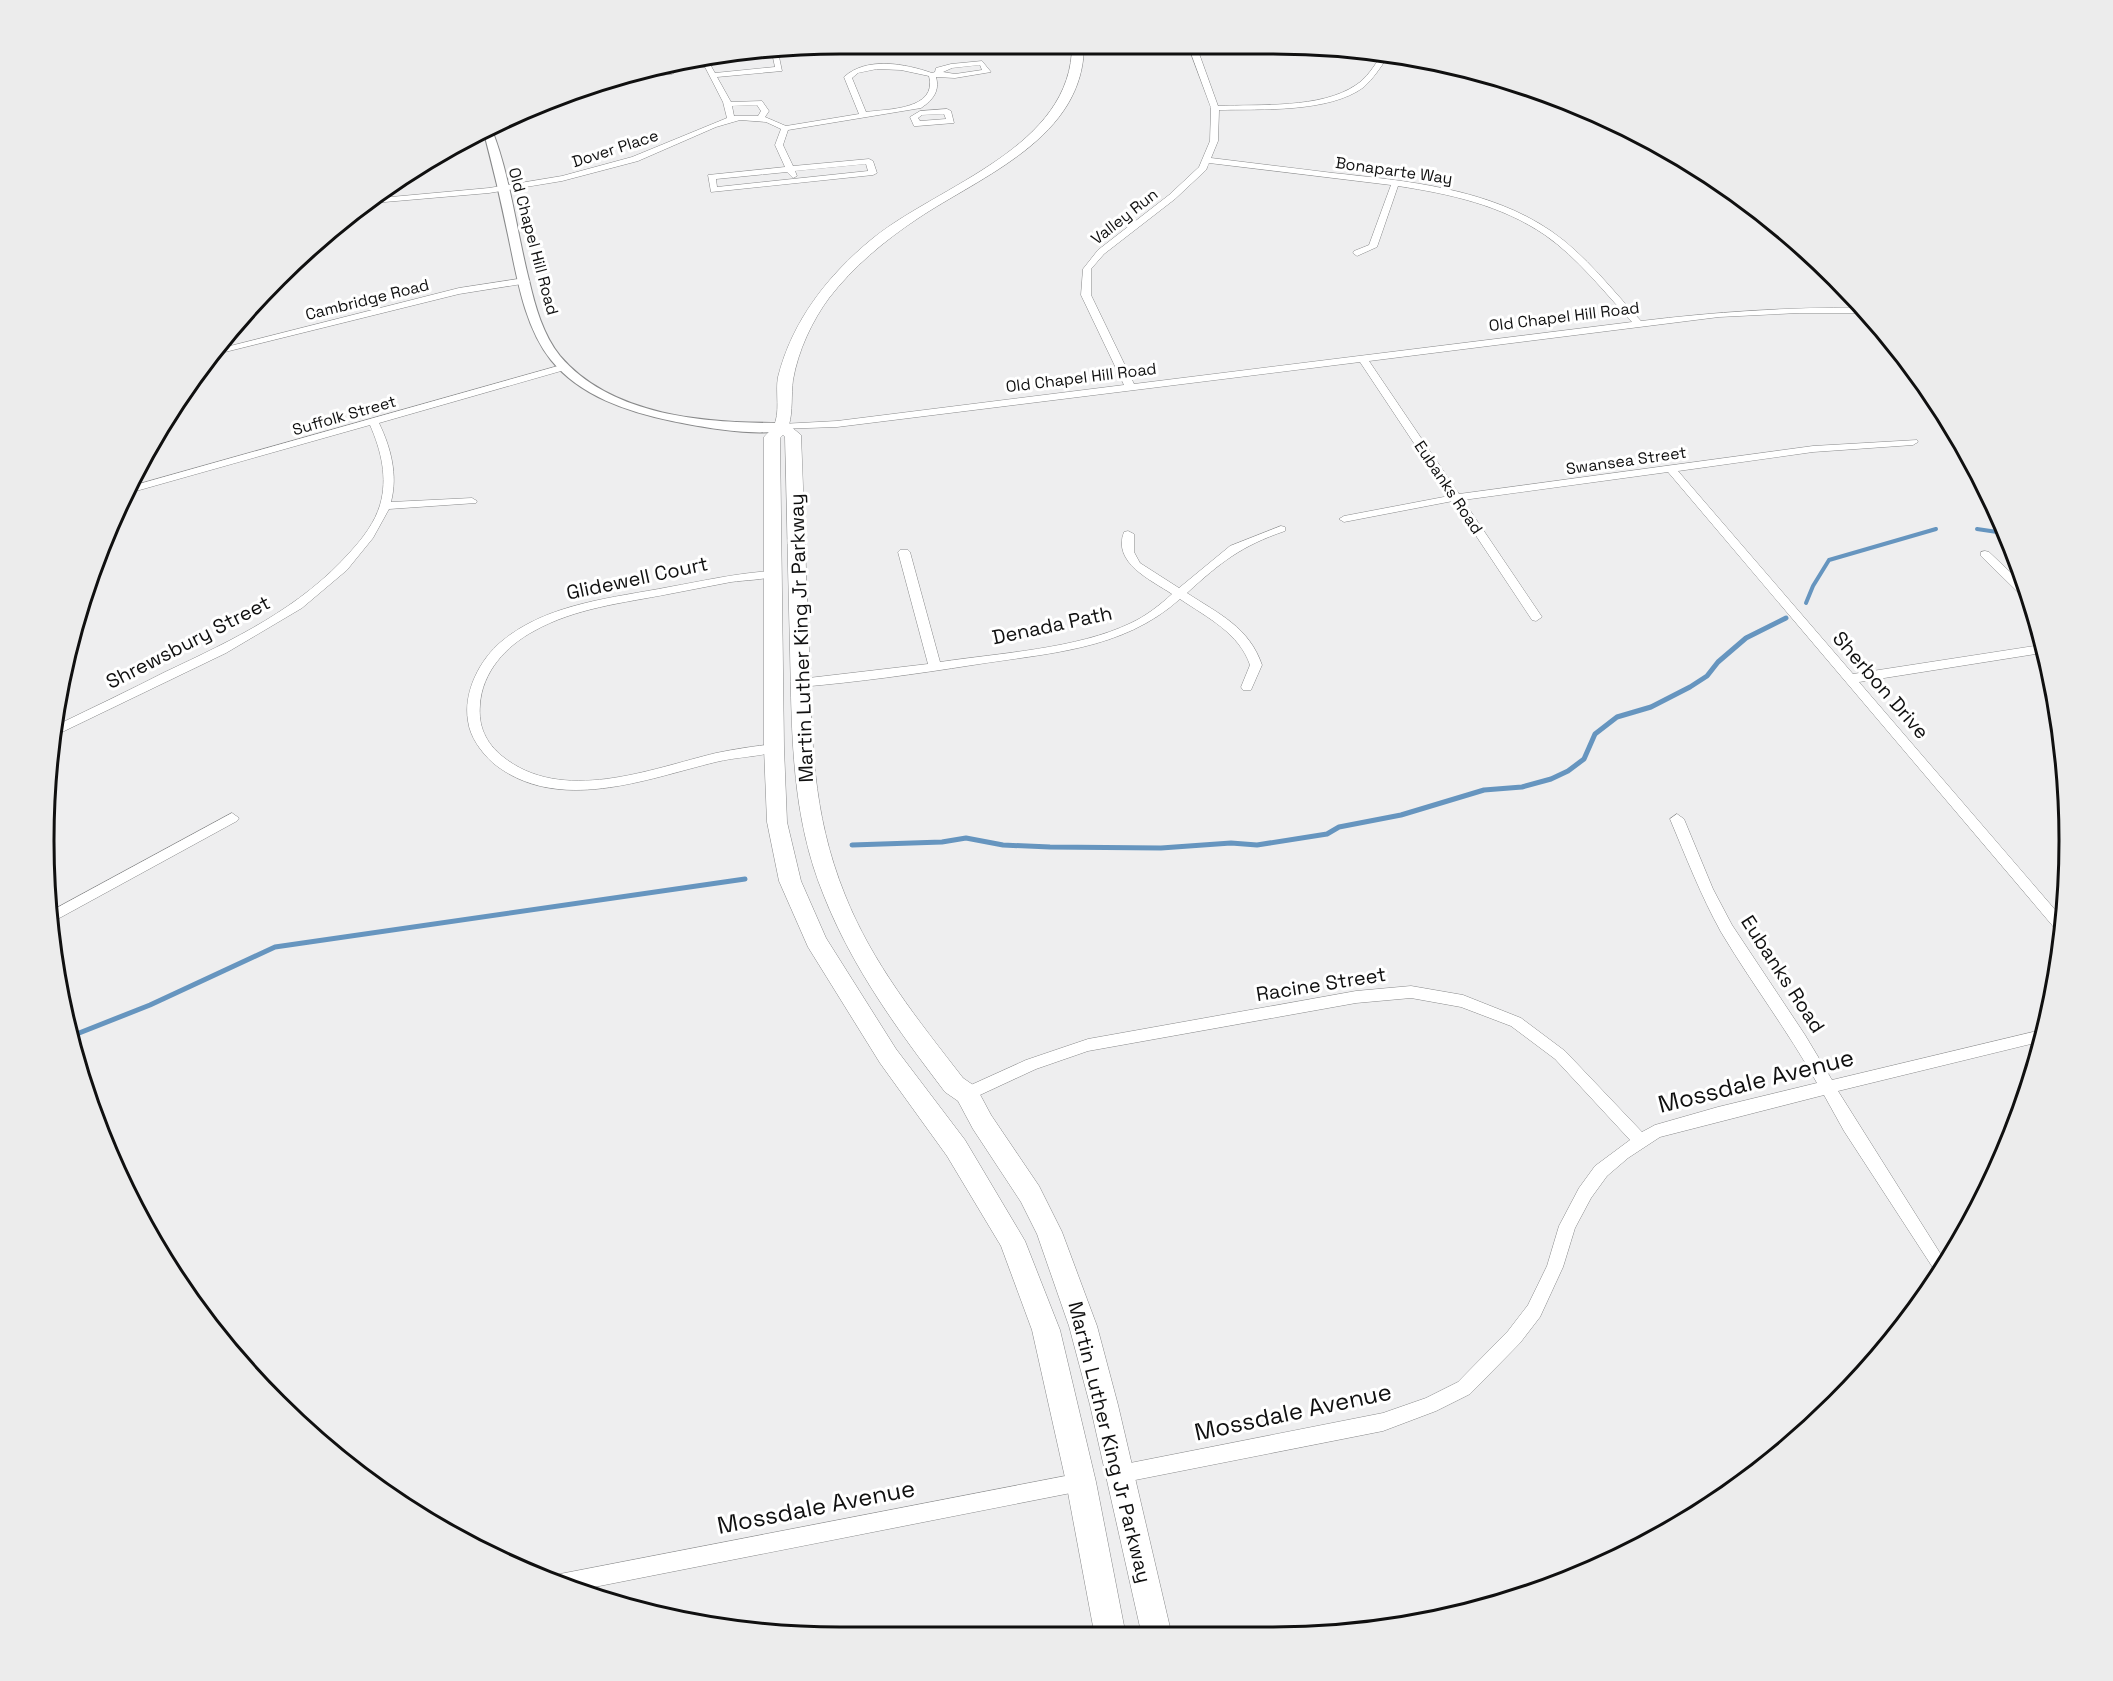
<svg xmlns="http://www.w3.org/2000/svg" width="2113" height="1681" font-family="'Space Grotesk',sans-serif">
<rect width="100%" height="100%" fill="#eeeeef"/>
<g fill="none" stroke-linecap="round" stroke-linejoin="round">
<path stroke="#6695bf" stroke-width="4" d="M1977,529l27,4
M1806,603l7,-17 16,-26 107,-31"/>
<path stroke="#6695bf" stroke-width="5" d="M852,845l90,-3 24,-4 37,7 47,2 111,1 70,-5 26,2 70,-11 12,-7 62,-12 83,-25 38,-3 29,-8 17,-8 16,-12 11,-25 22,-17 34,-10 39,-20 17,-11 11,-14 28,-24 40,-20
M69,1037l81,-32 125,-58 470,-68"/>
<g stroke="#88898a" stroke-width="1">
<path id="minor" d="M1188,45h8l22,61c41,-2 103,3 138,-21 11,-7 18,-19 25,-29l6,2c-7,10 -14,21 -23,29 -35,26 -103,22 -145,23l-1,31 -7,17c41,5 81,10 122,15 74,8 155,15 218,58 35,24 61,59 90,90 74,-9 146,-14 220,-13l4,5h-66l-80,4 -350,44 90,133 354,-48 104,-6 1,2 -5,3 -100,7 -135,19 175,203 188,-29 1,8 -183,29 204,237 -2,13 -4,-1 -389,-459 -205,28 79,117 -6,4 -4,-1 -79,-119 -109,21 -5,-3 5,-3 105,-20 -89,-134 -523,65 -60,2v-4l4,-1 56,-3 287,-36 -43,-90 2,-26 15,-19 71,-55 30,-28 11,-26 1,-33zM1209,163l182,22 -22,60 -15,6 -1,2 4,3 20,-9 21,-61c52,8 103,19 147,49 33,23 59,57 87,87l-498,62 -43,-89v-26l13,-15 71,-55 31,-29z
M778,52l4,19 -65,6 14,25 31,-1 7,10 -4,6 21,9 73,-12 -15,-37c23,-21 62,-13 88,-4l3,-1 1,-4 15,-4 31,-3 9,11 -36,6 -19,-1c4,14 -3,23 -15,31l-133,22 -5,15 10,21 76,-7 4,2 4,12 -4,2 -162,17 -3,-17 77,-8 -10,-22 6,-16 -15,-7 -26,-2 -24,7 -78,34 -76,20 -73,12 -116,10 7,-5 109,-10 73,-12 70,-19 95,-39 -4,-16 -18,-35 -24,1 -9,6 -61,6 11,-4 48,-6 4,-5 47,-6 -10,7 4,7 60,-6 -3,-14zM980,65l2,5 -27,4 -12,-2 9,-4zM877,69l24,1 28,6c9,34 -42,33 -63,36l-14,-34 6,-5zM757,105l4,6 -3,5h-24l-2,-10zM866,164l2,7 -151,16 -1,-8 71,-7 6,6 4,-2 -2,-5z
M947,109l4,2 3,12 -37,3h-3l-4,-9 10,-6zM944,114l2,5 -26,2 -2,-3 4,-3z
M525,278l5,3 -2,2 -69,11 -242,60 5,-6 237,-60z
M565,364l3,1v4l-189,54c12,25 19,52 12,79l81,-4 5,3 -1,2 -87,6 -16,29 -26,32 -45,38 -76,45 -168,81 1,-10c35,-17 71,-34 106,-52 68,-32 136,-64 186,-121 12,-13 24,-29 29,-46 8,-27 1,-55 -10,-80l-241,68 3,-7z
M1281,526l4,1v4c-44,15 -64,31 -98,62 32,21 62,34 75,72l-11,25h-8l-2,-3 9,-22c-11,-32 -42,-47 -70,-66 -58,52 -133,54 -207,66 -57,9 -115,17 -173,22l-6,-4 6,-4 128,-15 -30,-112 2,-2h8l2,2 30,110c59,-9 137,-13 191,-39 15,-7 29,-18 41,-29 -21,-14 -60,-31 -48,-62l4,-1 6,3v18l6,11 39,25 51,-42z
M1985,551l4,1 39,37 3,11h-5l-45,-44v-4z
M772,571l6,3 -2,2c-14,4 -30,4 -45,6 -21,4 -41,8 -62,12 -46,9 -94,14 -135,37 -28,15 -52,41 -54,74 -2,21 6,38 22,51 60,49 148,13 214,-3 19,-4 39,-7 58,-9l5,1 1,3 -1,3c-21,6 -43,6 -63,11 -70,17 -159,53 -223,1 -12,-11 -23,-26 -25,-42 -5,-29 12,-62 34,-80 46,-38 111,-43 167,-54 34,-6 68,-14 103,-16z
M232,813l7,5 -2,3 -183,100 -1,-11z
M1677,814l7,5 29,70 19,36 73,110 27,45 213,-51 -2,12 -205,50 107,170 -8,13 -93,-143 -20,-36 -164,42 -32,21 -21,18 -16,22 -16,30 -12,39 -23,50 -20,26 -50,51 -34,17 -53,20 -263,52 -7,-2 -2,-7 2,-7 7,-2 263,-52 43,-15 32,-16 50,-51 20,-26 19,-39 12,-40 20,-38 16,-22 35,-26 -75,-81 -44,-33 -50,-19 -50,-9 -55,5 -268,48 -52,18 -69,32 -5,-2 -3,-5 3,-5 64,-29 62,-21 268,-48 55,-5 52,9 58,23 44,33 77,81 13,-7 63,-18 99,-24c-29,-52 -65,-99 -96,-151 -20,-36 -35,-75 -51,-113z
M1081,1473l7,2 2,7 -2,7 -7,2 -502,99 -28,-8 2,-5 7,-3z"/>
</g>
<g stroke="#88898a" stroke-width="2">
<path id="tertiary" d="M492,130c18,45 25,103 37,150 6,26 14,55 31,76 52,61 147,67 221,67l6,4 -2,3c-29,7 -84,-3 -113,-9 -44,-9 -92,-25 -121,-61 -27,-34 -34,-83 -43,-125 -7,-34 -15,-68 -24,-102z"/>
</g>
<g stroke="#88898a" stroke-width="1">
<path id="primary" d="M1072,44h12c1,94 -103,132 -167,175 -33,22 -64,48 -88,79 -17,23 -31,53 -36,82 -2,15 0,31 -4,45l12,10c3,71 5,143 8,214 3,88 2,162 36,246 27,68 73,125 118,183l13,9 15,28 48,71 23,46 35,94 21,79 54,231h-30l-52,-231 -21,-79 -32,-92 -16,-32 -48,-73 -15,-28 -13,-9c-47,-62 -92,-123 -121,-196 -33,-80 -32,-161 -34,-246 -2,-71 -3,-142 -5,-213l-2,-2 -3,3 4,310 3,74 14,59 25,57 70,111 69,91 60,101 35,89 36,152 30,154 -31,1 -29,-155 -34,-152 -31,-84 -54,-90 -67,-93 -72,-116 -29,-66 -12,-59 -3,-74v-311c3,-4 7,-6 9,-10 8,-13 2,-35 5,-50 14,-56 50,-102 94,-138 66,-54 201,-91 200,-195z"/>
</g>
<use href="#minor" fill="#fff" fill-rule="evenodd"/>
<use href="#tertiary" fill="#fff" fill-rule="evenodd"/>
<use href="#primary" fill="#fff" fill-rule="evenodd"/>
</g>
<g text-anchor="middle" stroke-width="6" stroke-linejoin="round" paint-order="stroke">
<g font-size="16" fill="#101010" stroke="#fff">
<text transform="translate(615 148) rotate(-18)" y="6">Dover Place</text>
<text transform="translate(1394 170) rotate(8)" y="6">Bonaparte Way</text>
<text transform="translate(1124 216) rotate(-38)" y="6">Valley Run</text>
<text transform="translate(534 241) rotate(75)" y="6">Old Chapel Hill Road</text>
<text transform="translate(367 299) rotate(-14)" y="6">Cambridge Road</text>
<text transform="translate(1564 316) rotate(-7)" y="6">Old Chapel Hill Road</text>
<text transform="translate(1081 377) rotate(-7)" y="6">Old Chapel Hill Road</text>
<text transform="translate(344 415) rotate(-16)" y="6">Suffolk Street</text>
<text transform="translate(1626 460) rotate(-8)" y="6">Swansea Street</text>
<text transform="translate(1449 487) rotate(56)" y="6">Eubanks Road</text>
</g>
<g font-size="20" fill="#101010" stroke="#fff">
<text transform="translate(637 578) rotate(-12)" y="7">Glidewell Court</text>
<text transform="translate(1052 625) rotate(-12)" y="7">Denada Path</text>
<text transform="translate(801 638) rotate(-92)" y="7">Martin Luther King Jr Parkway</text>
<text transform="translate(188 642) rotate(-27)" y="7">Shrewsbury Street</text>
<text transform="translate(1881 685) rotate(49)" y="7">Sherbon Drive</text>
<text transform="translate(1783 974) rotate(57)" y="7">Eubanks Road</text>
<text transform="translate(1321 984) rotate(-9)" y="7">Racine Street</text>
<text transform="translate(1110 1442) rotate(76)" y="7">Martin Luther King Jr Parkway</text>
</g>
<g font-size="24" fill="#101010" stroke="#fff">
<text transform="translate(1756 1081) rotate(-14)" y="8">Mossdale Avenue</text>
<text transform="translate(1293 1412) rotate(-12)" y="8">Mossdale Avenue</text>
<text transform="translate(816 1507) rotate(-11)" y="8">Mossdale Avenue</text>
</g>
</g>
<path d="M0 0H2113V1681H0ZM840 54H1273A786 786 0 0 1 2059 840V841A786 786 0 0 1 1273 1627H840A786 786 0 0 1 54 841V840A786 786 0 0 1 840 54Z" fill="#ececec" fill-rule="evenodd"/>
<path fill="none" stroke="#101010" stroke-width="3" d="M840 54H1273A786 786 0 0 1 2059 840V841A786 786 0 0 1 1273 1627H840A786 786 0 0 1 54 841V840A786 786 0 0 1 840 54Z"/>
</svg>
